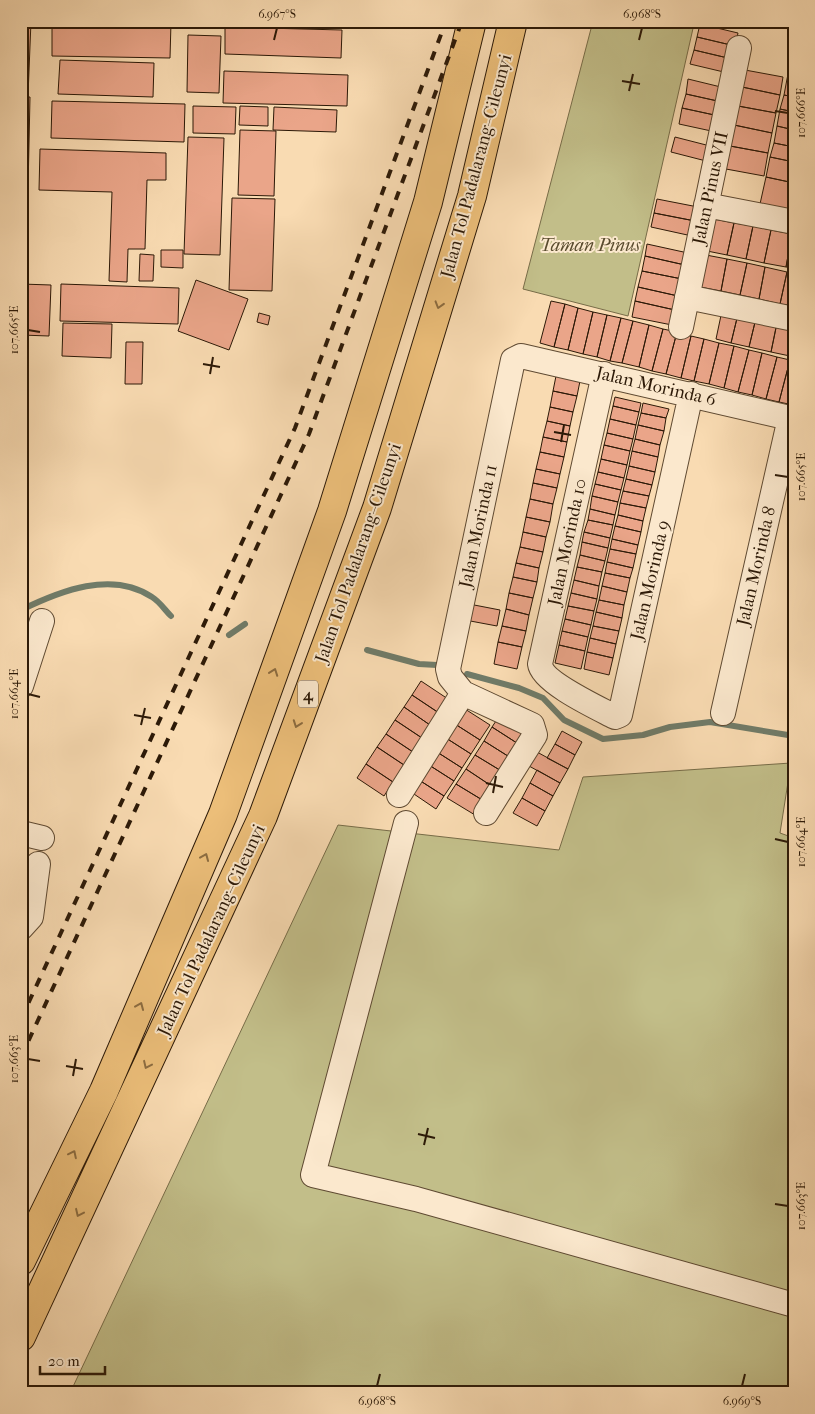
<svg xmlns="http://www.w3.org/2000/svg" width="815" height="1414" font-family="'IM FELL French Canon',serif">
<rect width="100%" height="100%" fill="#f9dbb2"/>
<filter id="stains"><feTurbulence type="fractalNoise" baseFrequency=".004" numOctaves="4"/><feColorMatrix values="0 0 0 0 .2 0 0 0 0 .09 0 0 0 0 .02 0 0 0 .5 -.17"/></filter>
<radialGradient id="worn" r=".72"><stop offset=".6" stop-color="#630" stop-opacity="0"/><stop offset="1" stop-color="#630" stop-opacity=".3"/></radialGradient>
<path fill="#c2be89" stroke="#776c48" d="M593,21h90l11,3 -66,292 -105,-27z
M791,763l-11,70 14,5v555h-724l268,-568 221,25 24,-73z"/>
<g fill="none" stroke-linecap="round" stroke-linejoin="round">
<path stroke="#707b68" stroke-width="6" d="M21,610c39,-19 91,-40 131,-13 7,4 13,13 19,19
M229,635l16,-11
M367,650l52,14 18,1
M467,674l52,14 24,10 21,22 39,19 40,-4 27,-8 40,-5 84,14"/>
</g>
<path fill="#eaa589" stroke="#2c1907" d="M21,21h10l-3,75h-7z
M52,21l119,1 -1,36 -118,-2z
M700,24l38,9 -3,13 -38,-9z
M225,27l117,3 -1,28 -116,-4z
M188,35l33,1 -2,57 -32,-1z
M697,37l38,9 -3,13 -38,-9z
M694,50l38,9 -4,14 -38,-9z
M60,60l94,3 -1,34 -95,-3z
M791,60l3,1v20l-7,-2z
M745,70l38,7 -3,18 -38,-8z
M224,71l124,4 -1,31 -124,-3z
M688,79l37,9 -3,14 -36,-8z
M787,79l7,2v16l-10,-2z
M742,87l38,8 -4,18 -38,-7z
M686,94l36,8 -3,14 -37,-8z
M784,95l10,2v15l-14,-3z
M21,97h9l-4,185h-5z
M52,101l133,3 -1,38 -133,-4z
M193,106l43,1 -1,27 -42,-1z
M240,106l28,1v19l-29,-1z
M738,106l38,7 -4,20 -38,-8z
M274,107l63,3 -1,22 -63,-2z
M682,108l37,8 -3,16 -37,-8z
M780,109l14,3v18l-17,-4z
M734,125l38,8 -4,20 -38,-7z
M777,126l17,4v17l-20,-4z
M240,130l36,1 -2,65 -36,-1z
M188,137l36,1 -4,117 -36,-1z
M675,137l39,10 -4,15 -39,-10z
M774,143l20,4v15l-24,-5z
M730,146l38,7 -4,23 -38,-7z
M40,149l126,4v27h-19l-2,69h-17l-1,33 -18,-1 3,-89 -73,-2z
M770,157l24,5v21l-28,-6z
M766,177l28,6v28l-34,-7z
M232,198l43,1 -3,92 -43,-1z
M657,199l41,8 -3,14 -41,-8z
M654,213l41,8 -3,15 -41,-9z
M714,219l20,4 -7,32 -20,-4z
M734,223l19,3 -7,33 -19,-4z
M753,226l18,4 -7,33 -18,-4z
M771,230l21,4 -6,33 -22,-4z
M792,234l2,1v33l-8,-1z
M647,244l41,9 -3,12 -40,-9z
M161,250h22v18l-22,-1z
M140,254l14,1 -1,26h-14z
M706,255l21,4 -6,32 -21,-4z
M645,256l40,9 -3,14 -40,-8z
M727,259l20,4 -7,32 -19,-4z
M747,263l18,4 -6,32 -19,-4z
M765,267l22,5 -7,32 -21,-5z
M642,271l40,8 -4,17 -40,-9z
M787,272l7,1v33l-14,-2z
M196,280l52,19 -19,51 -51,-19z
M21,284l30,1 -2,51 -28,-1z
M61,284l118,4 -1,36 -118,-3z
M638,287l40,9 -3,14 -40,-9z
M551,301l14,3 -11,43 -14,-4z
M635,301l40,9 -3,15 -40,-8z
M565,304l13,4 -10,42 -14,-3z
M723,306l16,4 -8,33 -15,-4z
M578,308l15,4 -10,42 -15,-4z
M739,310l18,4 -8,33 -18,-4z
M593,312l14,3 -10,42 -14,-3z
M259,313l11,3 -2,9 -11,-3z
M757,314l21,4 -7,34 -22,-5z
M607,315l14,3 -11,43 -13,-4z
M621,318l12,3 -11,42 -12,-2z
M778,318l16,4v16l-4,18 -19,-4z
M633,321l16,4 -10,42 -17,-4z
M63,323l49,1 -1,34 -49,-2z
M649,325l14,4 -11,42 -13,-4z
M663,329l14,3 -11,42 -14,-3z
M677,332l14,4 -10,42 -15,-4z
M691,336l13,3 -10,42 -13,-3z
M794,338v19l-4,-1z
M704,339l15,4 -10,41 -15,-3z
M126,342h17l-1,42h-17z
M719,343l15,3 -10,42 -15,-4z
M734,346l15,4 -11,42 -14,-4z
M749,350l13,3 -10,42 -14,-3z
M762,353l15,4 -11,42 -14,-4z
M777,357l13,3 -11,42 -13,-3z
M790,360l4,1 -1,44 -14,-3z
M556,376l24,5 -3,15 -24,-5z
M553,391l24,5 -4,16 -23,-5z
M615,397l26,6 -2,9 -26,-6z
M643,403l26,6 -3,9 -25,-5z
M613,406l26,6 -3,13 -26,-6z
M550,407l23,5 -3,14 -23,-5z
M641,413l25,5 -2,13 -26,-6z
M610,419l26,6 -3,14 -26,-6z
M547,421l23,5 -3,16 -24,-5z
M638,425l26,6 -4,14 -25,-6z
M607,433l26,6 -3,12 -26,-6z
M543,437l24,5 -3,15 -24,-5z
M635,439l25,6 -2,12 -26,-6z
M604,445l26,6 -3,14 -26,-6z
M632,451l26,6 -3,15 -26,-6z
M540,452l24,5 -4,17 -24,-5z
M601,459l26,6 -3,13 -26,-6z
M629,466l26,6 -3,13 -26,-6z
M536,469l24,5 -3,14 -24,-5z
M598,472l26,6 -3,12 -26,-6z
M626,479l26,6 -3,11 -26,-5z
M533,483l24,5 -4,16 -23,-5z
M595,484l26,6 -3,12 -26,-6z
M623,491l26,5 -3,12 -26,-5z
M592,496l26,6 -3,13 -25,-6z
M530,499l23,5 -3,18 -24,-5z
M620,503l26,5 -3,13 -25,-6z
M590,509l25,6 -2,10 -25,-5z
M618,515l25,6 -2,11 -26,-6z
M526,517l24,5 -4,15 -23,-5z
M588,520l25,5 -3,13 -26,-6z
M615,526l26,6 -3,13 -26,-6z
M523,532l23,5 -3,15 -23,-5z
M584,532l26,6 -2,10 -26,-6z
M612,539l26,6 -2,9 -26,-5z
M582,542l26,6 -3,13 -25,-6z
M520,547l23,5 -4,16 -23,-5z
M610,549l26,5 -3,14 -26,-6z
M580,555l25,6 -3,11 -25,-5z
M607,562l26,6 -3,10 -25,-5z
M516,563l23,5 -2,14 -24,-5z
M577,567l25,5 -3,14 -25,-6z
M605,573l25,5 -3,14 -25,-6z
M513,577l24,5 -4,16 -24,-5z
M574,580l25,6 -2,13 -26,-6z
M602,586l25,6 -3,13 -25,-5z
M509,593l24,5 -4,17 -23,-6z
M571,593l26,6 -3,12 -26,-5z
M599,600l25,5 -2,13 -26,-6z
M469,604l31,6 -3,16 -32,-6z
M568,606l26,5 -3,14 -26,-6z
M506,609l23,6 -3,16 -24,-5z
M596,612l26,6 -3,13 -26,-5z
M565,619l26,6 -3,12 -26,-6z
M502,626l24,5 -4,16 -24,-5z
M593,626l26,5 -3,13 -26,-6z
M562,631l26,6 -3,14 -26,-6z
M590,638l26,6 -3,14 -26,-6z
M498,642l24,5 -5,22 -23,-5z
M559,645l26,6 -4,18 -26,-6z
M587,652l26,6 -4,17 -25,-6z
M421,681l27,18 -9,14 -27,-18z
M412,695l27,18 -9,12 -26,-18z
M404,707l26,18 -8,13 -27,-18z
M465,709l25,16 -10,15 -25,-16z
M500,715l28,18 -8,12 -28,-18z
M395,720l27,18 -9,14 -27,-18z
M455,724l25,16 -9,14 -25,-16z
M492,727l28,18 -9,13 -27,-17z
M562,731l20,11 -7,13 -20,-11z
M386,734l27,18 -9,13 -27,-18z
M446,738l25,16 -9,14 -25,-16z
M484,741l27,17 -8,14 -28,-17z
M555,744l20,11 -7,14 -21,-11z
M377,747l27,18 -11,17 -27,-18z
M437,752l25,16 -8,13 -25,-16z
M537,752l31,17 -8,14 -31,-17z
M475,755l28,17 -10,15 -27,-18z
M366,764l27,18 -9,14 -27,-18z
M429,765l25,16 -10,15 -25,-16z
M466,769l27,18 -9,14 -28,-17z
M537,770l23,13 -7,13 -23,-13z
M419,780l25,16 -8,13 -25,-17z
M530,783l23,13 -8,15 -23,-13z
M456,784l28,17 -9,14 -28,-17z
M522,798l23,13 -8,15 -24,-13z
M21,874l8,2 -4,21h-4z"/>
<g fill="none" stroke-linecap="round" stroke-linejoin="round">
<g stroke="#5f4a32" stroke-width="26">
<path id="minor" d="M706,205l88,17
M687,297l107,22
M681,327l58,-279
M604,374l-64,290c2,18 58,44 75,53l5,-2 71,-321
M21,686l21,-65
M463,693l-13,-16 -2,-8 65,-309 8,-4 273,63
M723,713l67,-295
M399,795l64,-102 69,32 3,10 -49,78
M406,823l-93,352 103,24 378,106
M21,833l21,5
M21,928l10,-11 7,-53"/>
</g>
<g stroke="#2c1907" stroke-width="30">
<path id="motorway" d="M21,1261l83,-170 119,-277 109,-303 96,-309 44,-181
M21,1337l242,-521 114,-308 95,-312 41,-175"/>
</g>
<use href="#minor" stroke="#fbe8cd" stroke-width="24"/>
<use href="#motorway" stroke="#ecbe79" stroke-width="28"/>
<path stroke="#2c1907" stroke-width="4" stroke-dasharray="9 9" stroke-linecap="butt" d="M21,1019l274,-591 151,-407
M21,1057l288,-623 153,-413"/>
</g>
<defs><path id="oneway-chevron" d="M-2-3.5L2.5 0L-2 3.5" fill="none" stroke-width="1.6" stroke-linecap="round" stroke-linejoin="round" transform="scale(1.25)"/></defs>
<g stroke="#8c6c40">
<use href="#oneway-chevron" transform="translate(439 305) rotate(107)"/>
<use href="#oneway-chevron" transform="translate(274 672) rotate(-70)"/>
<use href="#oneway-chevron" transform="translate(297 724) rotate(110)"/>
<use href="#oneway-chevron" transform="translate(205 857) rotate(-67)"/>
<use href="#oneway-chevron" transform="translate(140 1006) rotate(-67)"/>
<use href="#oneway-chevron" transform="translate(147 1065) rotate(115)"/>
<use href="#oneway-chevron" transform="translate(73 1154) rotate(-64)"/>
<use href="#oneway-chevron" transform="translate(79 1213) rotate(115)"/>
</g>
<path fill="none" stroke="#2c1907" stroke-width="2" d="M274,40l3,-12M639,40l3,-12M622,81l18,3M629,91l4,-17M775,111l13,2M28,330l12,2M203,364l17,3M210,374l3,-17M554,432l17,3M561,442l3,-17M775,475l13,2M28,694l12,3M134,715l17,3M141,725l4,-17M486,783l17,4M493,793l3,-17M775,839l13,3M28,1059l12,2M66,1066l17,3M73,1076l3,-17M418,1134l17,4M424,1145l4,-17M775,1204l13,2M377,1386l3,-12M742,1386l3,-12"/>
<g text-anchor="middle" stroke-width="4" stroke-linejoin="round" paint-order="stroke">
<rect fill="#fbe8cd" stroke="#6a5742" stroke-width="1" x="298" y="680.5" width="20" height="27" rx="4"/>
<g font-size="16" font-weight="bold" fill="#2c1907">
<text x="308" y="700">4</text>
</g>
<g font-size="18" fill="#2c1907" stroke="#fbe8cd">
<text transform="translate(476 166) rotate(-75)" y="6">Jalan Tol Padalarang–Cileunyi</text>
<text transform="translate(710 188) rotate(-78)" y="6">Jalan Pinus VII</text>
<text transform="translate(656 386) rotate(13)" y="6">Jalan Morinda 6</text>
<text transform="translate(478 526) rotate(-78)" y="6">Jalan Morinda 11</text>
<text transform="translate(567 542) rotate(-78)" y="6">Jalan Morinda 10</text>
<text transform="translate(358 553) rotate(-71)" y="6">Jalan Tol Padalarang–Cileunyi</text>
<text transform="translate(756 566) rotate(-77)" y="6">Jalan Morinda 8</text>
<text transform="translate(650 580) rotate(-77)" y="6">Jalan Morinda 9</text>
<text transform="translate(211 930) rotate(-65)" y="6">Jalan Tol Padalarang–Cileunyi</text>
</g>
<g font-size="18" font-style="italic" fill="#594b2e" stroke="#fbe8cd">
<text x="590" y="251">Taman Pinus</text>
</g>
</g>
<rect width="815" height="1414" fill="none" stroke="#f9dbb2" stroke-width="55"/>
<path d="M40 1366v8h65v-8" fill="none" stroke="#2c1907" stroke-width="2.5"/>
<text x="48" y="1366" font-size="15" fill="#2c1907" stroke="#fbe8cd" stroke-width="4" paint-order="stroke">20 m</text>
<rect x="28" y="28" width="760" height="1358" fill="none" stroke="#2c1907" stroke-width="2"/>
<g font-size="12" text-anchor="middle" fill="#2c1907">
<text x="277" y="18">6.967°S</text>
<text x="642" y="18">6.968°S</text>
<text transform="translate(801 113) rotate(-90)" y="4">107.666°E</text>
<text transform="translate(14 330) rotate(-90)" y="4">107.665°E</text>
<text transform="translate(801 477) rotate(-90)" y="4">107.665°E</text>
<text transform="translate(14 694) rotate(-90)" y="4">107.664°E</text>
<text transform="translate(801 842) rotate(-90)" y="4">107.664°E</text>
<text transform="translate(14 1059) rotate(-90)" y="4">107.663°E</text>
<text transform="translate(801 1206) rotate(-90)" y="4">107.663°E</text>
<text x="377" y="1405">6.968°S</text>
<text x="742" y="1405">6.969°S</text>
</g>
<rect width="100%" height="100%" filter="url(#stains)"/>
<rect width="100%" height="100%" fill="url(#worn)"/>
</svg>
